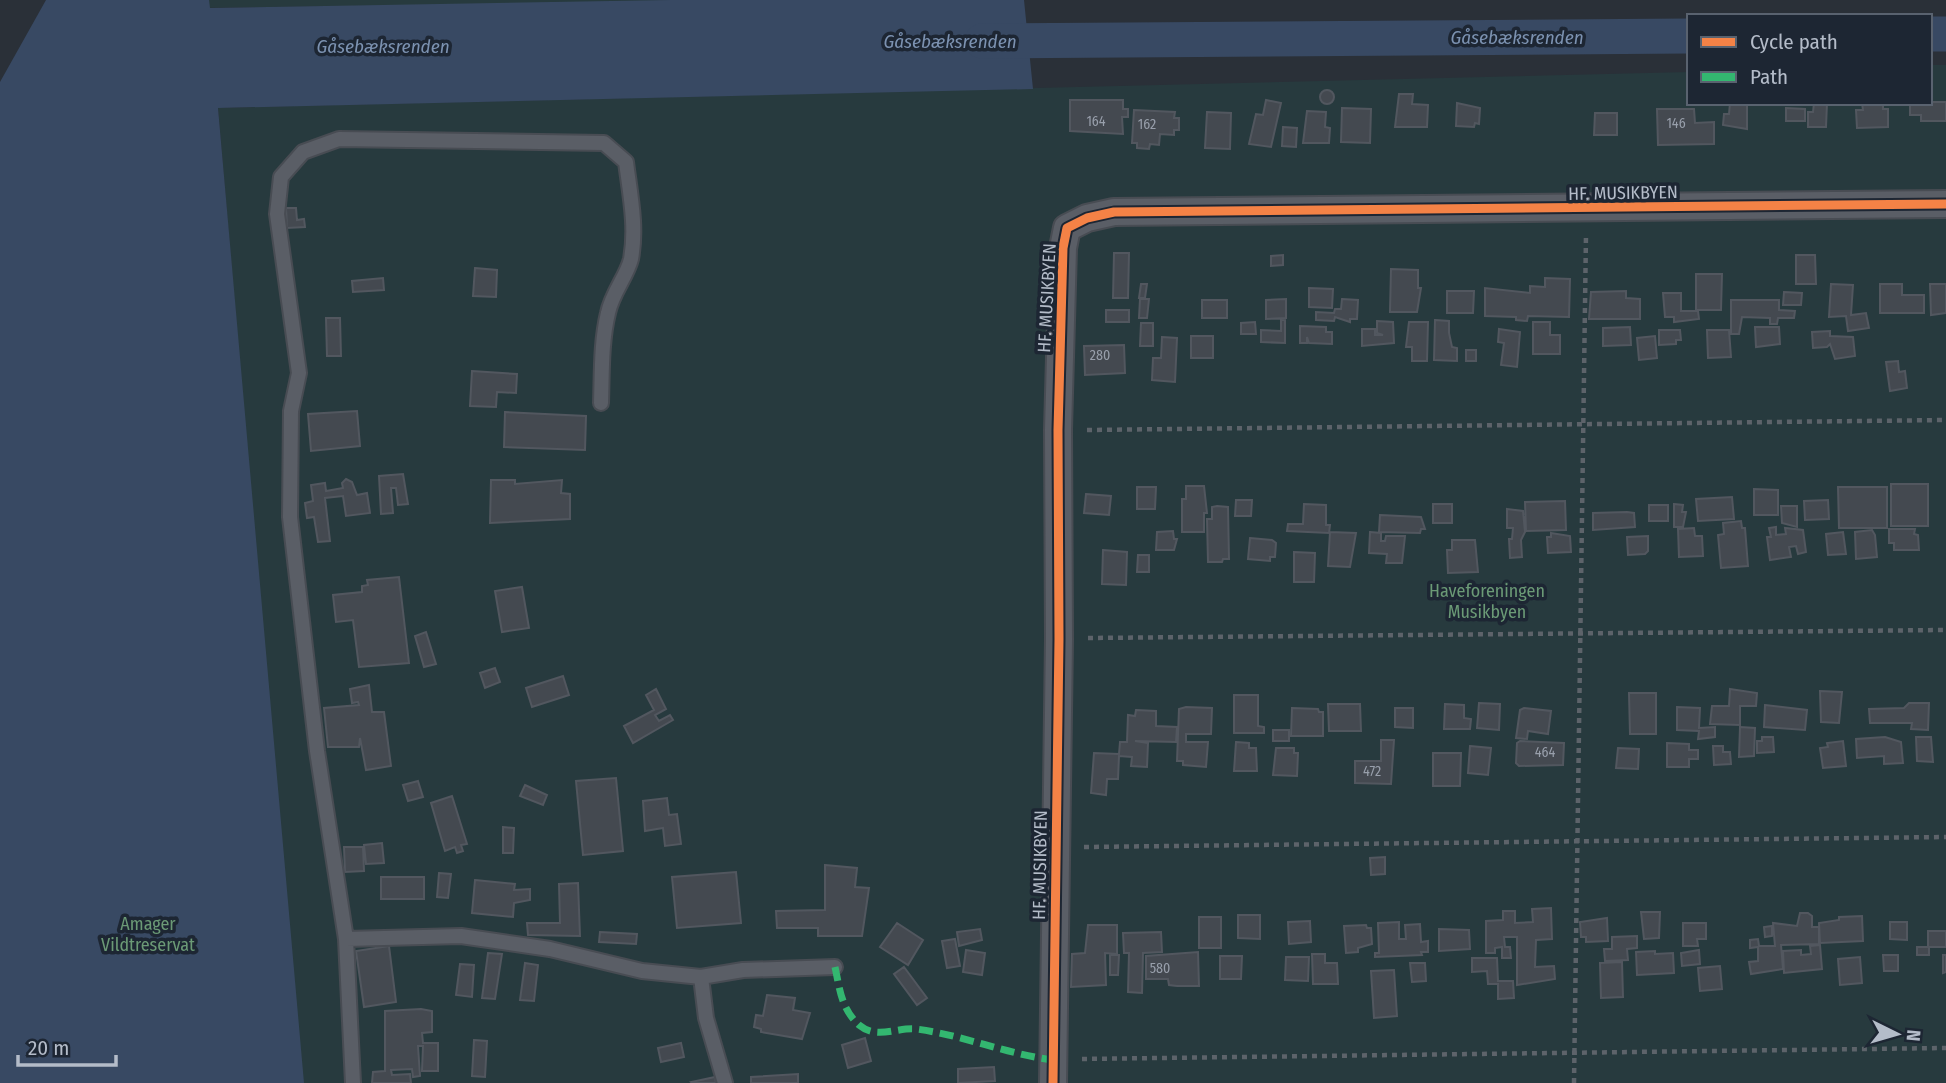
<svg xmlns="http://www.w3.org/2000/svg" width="1946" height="1083" font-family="'Fira Sans Condensed',sans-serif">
<rect width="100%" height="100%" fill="#2a3038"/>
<path fill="#273a3e" d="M51,0h756l-613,8 50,403 -26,-303 1471,-36v31h241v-38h16v1018h-1946v-973z"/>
<path fill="#384963" d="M46,0h163l1,8 460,-8h354l9,89 -815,19 86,975h-304v-1001z"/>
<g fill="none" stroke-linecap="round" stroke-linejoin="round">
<path stroke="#384963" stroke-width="35" d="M1930,34h16
M982,41l707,-5"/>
</g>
<path fill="#444950" stroke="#52575f" stroke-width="2" d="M1320 97a7 7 0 1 1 14 0a7 7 0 1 1-14 0Z
M1399,94h14l-1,10 16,1 -1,22h-32z
M1070,100h53v9h5v8h-6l1,17 -53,-3z
M1266,100l15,3 -10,44 -22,-3 7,-30 7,1z
M1930,102h16v19h-25v-6h-11v-11z
M1457,103l23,5 -1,16 -4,-1 -1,4 -18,-1z
M1730,103h17v26l-24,-4 1,-11h5z
M1814,103h13l-1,24h-18v-15h5z
M1862,103h21v6h5v18l-31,1 -1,-18h7z
M1342,108l29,1 -1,34 -29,-1z
M1786,108l19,1v12h-19z
M1657,109h37l1,14 19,-1v22l-56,1z
M1134,110l41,2 -1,6h5v12h-5v5l-14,-1 -1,11 -9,-1 -1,5 -12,-1v-5h-5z
M1307,111l19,1 -1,15 5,1 -1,15h-26z
M1207,112l24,1 -1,36 -25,-1z
M1595,113h22v22h-23z
M1283,127l14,1 -1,19 -14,-1z
M286,208h10l1,12 7,-1 1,8 -18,1z
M1114,253h15l-1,45h-15z
M1283,255v10l-12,1v-10z
M1796,255h19l1,29h-20z
M475,268l22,2 -1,27 -23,-1z
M1391,269l27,1v18h3l-4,24h-27z
M1696,274h26l-1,36h-25z
M383,278l1,12 -31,2 -1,-11z
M1545,278l25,1 -1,38 -41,-1 -1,5 -11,-1v-3l-31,-1v-28l45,5v-7l15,1z
M1141,284h6l-2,14h-6z
M1831,284l22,1 -2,30 15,-2 3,15 -21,3 -2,-15 -17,1z
M1880,284h22v11h22v18h-44z
M1930,284h16v29l-15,2z
M1309,288l24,1 -1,19 -23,-1z
M1447,291h27l-1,22h-26z
M1626,291v7l14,1v20h-51l2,-27z
M1784,292l18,1 -1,12h-18z
M1663,293h18v18h17l1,8 -25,3v-5h-9z
M1140,299h9l-2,19h-8z
M1286,299v19l-20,1v-19z
M1342,299l16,1 -1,19h-7v3l-15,-5 -1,4 -18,-1v-8l18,1 1,-4h6z
M1202,300h25v18h-25z
M1731,300h48v10l16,1 -1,7h-16l-1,6h-7v-6l-28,-1 -3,17h-8z
M1106,310h23v12h-23z
M326,318h14l1,38h-14z
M1281,320h4v23l-24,-1v-12l20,1z
M1435,320l14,1v12l3,14 5,1v13l-23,-1z
M1377,321l16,1 1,21 -32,3v-17h13v6h8l-6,-2z
M1255,322l1,12h-15v-11z
M1409,322h19l-1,39h-15v-14h-6z
M1533,322h17v13h10v19h-27z
M1141,323h12v23h-13z
M1300,326l26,1v5h6v12l-23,-1 -2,-6v6h-7z
M1630,327l1,18 -28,1v-18z
M1755,327h24l1,17 -24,3z
M1499,329l21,3 -3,35 -16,-2 3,-22 -6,-1z
M1659,330h21l1,10h-5v4l-17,1z
M1707,330h22l2,27 -23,1z
M1830,331v5l23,1 2,19 -20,3 -5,-15 -3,3 -14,1 -1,-16z
M1191,336h22v22h-22z
M1655,336l2,22 -18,2 -2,-22z
M1162,337l15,1 -2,44 -23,-2 1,-22h8z
M1124,345l1,28 -40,2 -1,-29z
M1466,350h10v11h-10z
M1898,361l1,11 6,-1 2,17 -17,3 -4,-29z
M472,371l45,3 -1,19 -19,-1 -1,15 -26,-1z
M357,411l3,35 -49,5 -3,-37z
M505,412l81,4 -1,34 -81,-3z
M403,474l5,30 -10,1 -2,-17h-5l2,25 -12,1 -2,-38z
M346,479l6,3 5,13 10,-2 3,20 -24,3 -3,-20 -18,2 5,43 -12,1 -4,-25 -7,1 -2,-15 8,-2 -2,-16 14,-2 1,8 17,-3 -1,-5z
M491,480h24v4l47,-4 -1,13 9,1v25l-80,4z
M1891,484h37v42h-37z
M1186,486h18l3,27h-3v19h-22v-33h4z
M1137,487h19l-1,22h-18z
M1838,487h49v41h-48z
M1754,489l24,1v25h-24z
M1086,494l25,2 -2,19 -25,-2z
M1732,497l2,22 -36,2 -2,-22z
M1236,500h16l-1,16h-16z
M1828,500l1,19 -24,1 -1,-19z
M1565,501l1,29 -40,1 -1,-29z
M1304,504l22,1v20h4l-1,8 -42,-2 1,-7h15z
M1433,504h19v19h-19z
M1674,504l9,1 -1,7h4l-3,15h-9z
M1649,505h19v16h-19z
M1217,506l11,1 1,52h-6l-1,3h-14l-1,-43h5v-12z
M1781,506h16v21l-15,-4z
M1507,509l16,2 2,21 -4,8 1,17 -12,1 -1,-19h3l1,-11h-6z
M1627,512l7,1 1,14 -42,3v-17z
M1380,515l41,2 4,12h-4l-1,4 -41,-1z
M1741,521l1,7h3l3,38 -27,2 -3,-33 6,-1 -1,-11z
M1776,527v8l10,-1 -1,-6 18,2 3,22 -8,2 -2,-8 -7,1 2,10 -21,3 -3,-23h4l-2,-9z
M1694,528l1,8h7l1,20 -24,1 -1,-28z
M1889,529h26l-1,5 4,1 1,15h-25v-7h-5z
M1872,530l3,5 2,22 -21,2 -1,-27z
M1173,531l1,8h3l-3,11h-18l1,-18z
M1330,532l26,1 -6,34 -22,-1z
M1370,532l11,1v8h4l1,-5h19l-3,27h-16l1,-9 -18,-1z
M1843,532l3,22 -18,1 -2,-21z
M1551,533l19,3 1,16 -23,1 -1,-16h4z
M1648,536v15l-3,3 -17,1 -1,-18z
M1250,538l22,2 4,3 -1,14h-5v4l-22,-2z
M1452,540h23l3,32 -30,1 -1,-23h5z
M1103,550l24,2 -1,33 -24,-1z
M1294,552l21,1 -1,29h-20z
M1138,555h11v17h-12z
M399,577l10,86 -50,4 -6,-47 -17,2 -3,-27 29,-3v-6l6,-1 -1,-5z
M522,587l7,41 -27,4 -7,-41z
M426,632l10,32 -12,3 -9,-31z
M495,668l5,14 -15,6 -5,-15z
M563,676l6,19 -37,12 -6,-19z
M369,685l3,27h12l7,54 -25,4 -6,-32 -1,9h-31l-4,-39 35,-3 -1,-3 -6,1 -2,-14z
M656,689l10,20 -11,6 4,6 11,-6 3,5 -40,23 -9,-17 30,-16 -8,-15z
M1730,689l27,4 -1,13h-16v19l-30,-1 2,-18h17z
M1820,691l22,1 -3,31 -18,-1z
M1629,693h27v41h-26z
M1234,695h24v31l6,1v6h-30z
M1479,703l21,1 -1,26 -22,-2z
M1909,703h20l-1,27 -17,-1 1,-6h-42l-1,-14 35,-1z
M1328,704h32l1,27h-32z
M1445,704l19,1v13l7,1 -1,10h-26z
M1765,705l42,5 -2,20 -41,-3z
M1186,707l26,1 -1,26h-25v8h22l-2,25 -23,-2v-4h-6l2,-52z
M1677,707l23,1 -1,20 16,-1v10l-17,2 1,-8 -22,-1z
M1292,708l26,1 1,3h4v24h-32z
M1395,708h18v20l-18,-1z
M1524,708l27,3 -3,23 -20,-3 -1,8 -11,-1 4,-28z
M1136,710l20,1v15l21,1 -1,15 -41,-1 13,2 -1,24 -16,-1 1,-9 -13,-1 -1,23h-11l-1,16 -15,-2 3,-40 25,1 1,-12h7l1,-27 7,1z
M1740,727l15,1 -1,28 -15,1z
M1273,730h16v11h-16z
M1762,737h11l1,15 -17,1v-12h5z
M1885,737l16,5 2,21 -19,1v-8l-27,2 -1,-19z
M1916,737h15l2,25 -16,-1z
M1381,740h13l-3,44 -36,-1v-22h26z
M1520,741l44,2 -1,22 -44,1 -3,-3 1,-20z
M1843,741l3,25 -23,2 -3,-20 8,-1 -1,-4z
M1236,742l13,1v5h7l1,23h-23z
M1667,743l22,1v6h9v9h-9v8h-22z
M1470,746l21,2 -3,27 -20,-2z
M1713,746h10v6h7l1,12 -17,1z
M1276,748h18v5h4l-1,23 -24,-1z
M1618,748l21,1 -1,20 -22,-1z
M1433,753h28l-1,33h-27z
M616,778l7,73 -40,4 -7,-74z
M418,781l5,16 -15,4 -5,-16z
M525,785l22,10 -4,10 -23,-9z
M452,796l15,48 -6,1 2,6 -6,2 -2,-6 -10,4 -14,-48z
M667,798l2,17 8,-1 4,30 -16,2 -2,-18 -18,3 -2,-30z
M503,827l11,1 -1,25h-10z
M382,843l2,20 -18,1 -2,-19z
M344,847h19l1,24 -19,1z
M1385,857v17l-14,1 -1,-17z
M825,865l32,3 -2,19 14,1 -7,48h-44v-8h-41l-1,-17 49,-1z
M736,872l5,51 -64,5 -5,-51z
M439,873l12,1 -3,24 -11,-1z
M381,877h43v22h-43z
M475,880l40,4 -1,6 16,-1v11l-16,3 -1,14 -41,-4z
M578,883l2,53 -52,-1 -1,-12h33l-1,-39z
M1551,908l1,31 -16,1 -1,27 19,-1 1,13 -38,6v-48h-13l1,10h5l1,11h-9v-11l-7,1v5h-9v-32l17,-1v-9h12v12l18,-1 -1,-13z
M1641,912h19l-1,26 -15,1z
M1800,913h8l4,3v11h7v17l-38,1 2,24 -32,5 -2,-12 9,-1v-14l-8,1v-8l8,-1 1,7h16l-2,-23 24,3z
M1238,915h22v24l-22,-1z
M1862,916l1,25 -43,2 -1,-20 20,-3v-3z
M1199,917h22v31h-22z
M1607,918l1,23 -22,1v-5h-5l-1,-15z
M1310,921l1,21 -22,2 -1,-22z
M1399,922v17h7l-1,-14 15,-1 1,18 7,-1v11h-7l1,3 -47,2v-4h4l-1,-30z
M1890,922h17v18l-17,-1z
M897,923l26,17 -15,25 -28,-18z
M1683,923h23v16h-9l1,7h-15z
M1088,925h29v29l-12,-1 1,32 -35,2 1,-33 13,-1z
M1366,925l1,3h4l1,16 -14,4v4l-12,1 -2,-27z
M1772,926v10l-7,1 -1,-10z
M980,929l2,11 -23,6 -2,-14z
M1439,929l30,1 1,19 -31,2z
M1928,931h18v16h-17v8h-12v-8h11z
M600,932l37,2 -1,10 -37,-2z
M1161,932l1,20 -19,1 -1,40 -14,-1 1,-39h-5l-1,-20z
M1637,936v12l-10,1 1,11 -23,1 -1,-12h8v-12z
M955,939l5,27 -13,2 -5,-27z
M1820,945l2,24 -38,4 -1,-22 18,-1v5l10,-1 -1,-8z
M389,946l7,56 -32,5 -8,-56z
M966,950l19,3 -3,22 -19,-3z
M1699,950l1,14 -18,2 -1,-13z
M1655,951v3l18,-1 1,20 -37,2 -1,-23z
M1198,952l1,34h-22l-8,-1 -1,-6h-22v-23z
M488,953l14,1 -7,45 -13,-1z
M1312,954h13v9h12l1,21h-25z
M1110,955h9l-1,20h-8z
M1883,955h15v16h-14z
M1943,955h3v17l-3,1z
M1220,956h22l-1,23h-21z
M1286,957h23l-1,24 -23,-1z
M1860,957l2,26 -22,2 -2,-26z
M1472,958h25l1,23h15l1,17 -16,1v-15h-10l-1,-13 -15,1z
M1622,962l1,35 -22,1 -1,-35z
M525,963l13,2 -4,36 -14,-1z
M1410,963h15l1,18 -14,1z
M460,964l14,1 -2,32 -16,-2z
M1720,966l2,23 -22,2 -2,-23z
M904,967l23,31 -10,7 -23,-31z
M1394,970l3,46 -23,2 -3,-47z
M767,995l28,3 -2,12 17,3 -8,26 -41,-7v-3l-7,-2 2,-12 7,1z
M421,1009l11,2v21l-10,1 1,10h15v28h-16l1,-25h-5l2,30 -7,1 -1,-8 -21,1 1,5 18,-1 1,9h-39l1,-11 12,-1v-60z
M865,1038l6,23 -23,7 -6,-23z
M474,1040l13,1 -2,36 -13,-1z
M681,1043l3,14 -23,5 -3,-14z
M994,1067l1,14 -37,2v-14z
M798,1074v9h-47v-6z
M715,1077l1,6h-24l-1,-1z"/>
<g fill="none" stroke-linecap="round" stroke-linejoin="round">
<g stroke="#484c53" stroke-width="18">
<path id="lane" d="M346,939l115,-3 89,13 92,22 59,6 5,41 19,65
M701,977l42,-7 92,-3
M353,1083l-7,-144 -29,-188 -27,-234 1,-106 8,-38 -22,-159 4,-37 22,-25 36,-13 265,4 22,19c4,32 11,65 5,97 -4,17 -19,34 -23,54 -7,29 -6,60 -7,90"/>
</g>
<g stroke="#484c53" stroke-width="30">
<path id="street" d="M1053,1083l6,-444 -1,-209 5,-182 4,-20 20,-10 27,-6 832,-8"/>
</g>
<path stroke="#5d636a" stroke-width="4.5" stroke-dasharray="5 5" stroke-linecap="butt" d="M1087,430l859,-10
M1088,638l858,-8
M1084,847l862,-10
M1082,1059l864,-11
M1574,1083l12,-849"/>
<use href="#lane" stroke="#5a5e66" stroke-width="14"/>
<use href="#street" stroke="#5a5e66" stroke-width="26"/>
<path stroke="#33b770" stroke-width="7" stroke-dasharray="14 7" stroke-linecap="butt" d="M835,967c5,23 6,41 24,58 18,15 38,2 57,4 47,6 90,25 137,31"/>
<g stroke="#1d2633" stroke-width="13">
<path id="cycleway" d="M1053,1083l6,-444 -1,-209 5,-182 4,-20 20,-10 27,-6 832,-8"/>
</g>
<use href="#cycleway" stroke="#f48246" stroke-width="9"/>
</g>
<g text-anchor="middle" stroke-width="7" stroke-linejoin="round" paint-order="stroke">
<g font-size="14" fill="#989fab">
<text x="1096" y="126">164</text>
<text x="1676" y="128">146</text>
<text x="1147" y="129">162</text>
<text x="1100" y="360">280</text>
<text x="1545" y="757">464</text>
<text x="1372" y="776">472</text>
<text x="1160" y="973">580</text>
</g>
<g font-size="18" fill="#b4bcc9" stroke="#1d2633">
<text transform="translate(1623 193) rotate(-1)" y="6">HF. MUSIKBYEN</text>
<text transform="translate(1047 298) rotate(-87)" y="6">HF. MUSIKBYEN</text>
<text transform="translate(1040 865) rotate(-89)" y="6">HF. MUSIKBYEN</text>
</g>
<g font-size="18" fill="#6b9a76" stroke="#1d2633">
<text x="1487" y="597">Haveforeningen<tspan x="1487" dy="21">Musikbyen</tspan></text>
<text x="148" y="930">Amager<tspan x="148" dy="21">Vildtreservat</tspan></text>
</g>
<g font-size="19" font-style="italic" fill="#7c92b1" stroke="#1d2633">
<text x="1517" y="44">Gåsebæksrenden</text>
<text x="950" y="48">Gåsebæksrenden</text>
<text x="383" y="53">Gåsebæksrenden</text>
</g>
</g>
<rect x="1687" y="14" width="245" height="91" fill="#1d2633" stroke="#59626f" stroke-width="2"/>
<rect x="1701" y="37" width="35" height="10" fill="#f48246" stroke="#59626f" stroke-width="2"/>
<text x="1750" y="49" font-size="21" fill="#b4bcc9">Cycle path</text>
<rect x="1701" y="72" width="35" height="10" fill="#33b770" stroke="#59626f" stroke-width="2"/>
<text x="1750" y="84" font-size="21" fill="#b4bcc9">Path</text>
<g transform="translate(1897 1034) rotate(95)" stroke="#1d2633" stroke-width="5" paint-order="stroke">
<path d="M0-5L12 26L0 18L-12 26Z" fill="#b4bcc9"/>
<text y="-10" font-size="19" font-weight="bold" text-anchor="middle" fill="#b4bcc9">N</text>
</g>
<path d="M18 1055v10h98v-10" fill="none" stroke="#b4bcc9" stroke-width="3.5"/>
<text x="28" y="1055" font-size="21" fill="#b4bcc9" stroke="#1d2633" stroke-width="5" paint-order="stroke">20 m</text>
</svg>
